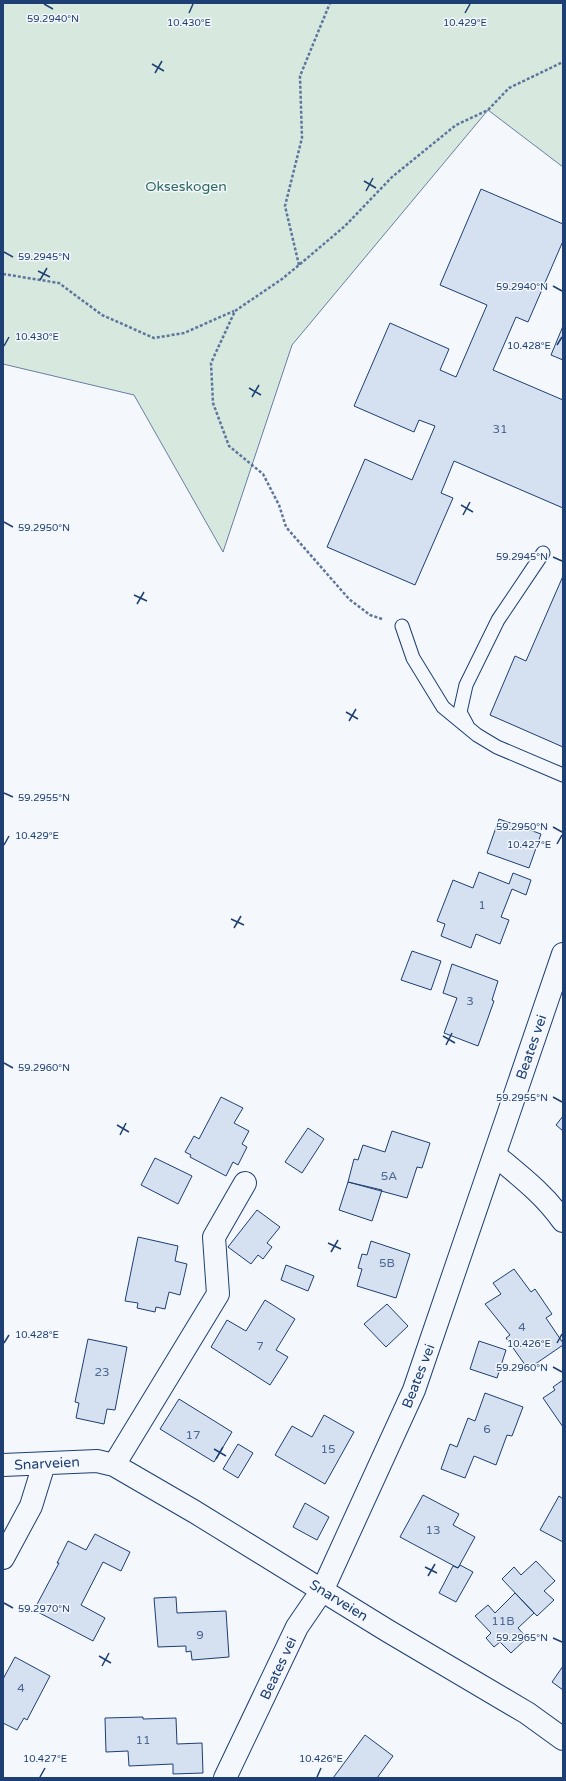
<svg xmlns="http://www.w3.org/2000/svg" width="566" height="1781" font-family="'Varela Round',sans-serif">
<rect width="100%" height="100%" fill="#f4f7fb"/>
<path fill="#d7e8df" stroke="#687fa3" d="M3,3h560v164l-75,-57 -196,235 -69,207 -89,-157 -131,-31z"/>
<path fill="#d5e0f0" stroke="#1d3f73" d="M481,189l82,35v17l-35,81 -12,-5 -23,53 70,30v108l-109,-47 -13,32 12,5 -38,87 -88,-38 38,-88 47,21 23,-54 -16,-6 -5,12 -60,-26 36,-83 59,26 -9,21 16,7 31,-72 -47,-20z
M563,326v34l-12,-5z
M563,576v171l-73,-32 25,-59 11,5z
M499,819l42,15 -12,34 -42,-15z
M479,872l30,12 4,-11 18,7 -5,15 -14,-6 -11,28 8,3 -9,24 -24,-10 -5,14 -30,-12 4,-12 -8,-3 16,-41 20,8z
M412,951l29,10 -10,29 -30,-10z
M452,964l46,17 -6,19 2,1 -16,45 -34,-13 13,-35 -14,-5z
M221,1097l22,11 -9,15 15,8 -7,13 5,3 -9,18 -5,-3 -7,14 -36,-19 1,-2 -6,-3 9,-16 5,3z
M563,1116v15l-7,-6z
M308,1128l16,11 -22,34 -17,-11z
M392,1131l38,12 -8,25 -5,-1 -10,31 -59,-16 6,-23 4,1 5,-15 22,7z
M155,1158l37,18 -14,28 -37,-19z
M348,1182l34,8 -10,31 -33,-11z
M257,1210l23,17 -13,16 5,4 -9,12 -5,-4 -7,9 -23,-17z
M138,1237l40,9 -3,15 12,3 -7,31 -11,-3 -4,17 -9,-2 -1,5 -18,-4 1,-5 -13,-2z
M371,1241l39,13 -14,44 -39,-12 5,-17 -4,-1 4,-14 5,1z
M286,1265l28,11 -6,15 -27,-11z
M514,1269l17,23 4,-3 17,25 -6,4 17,25v2l-35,24 -22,-31 4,-3 -25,-31 16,-10 -8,-11z
M265,1300l30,19 -19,31 12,7 -18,28 -59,-38 16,-27 19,11z
M387,1304l21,22 -22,21 -22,-23z
M88,1339l39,8 -12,63 -8,-1 -3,15 -28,-6 3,-15 -4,-1z
M479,1341l27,9 -9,28 -27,-9z
M563,1380v47l-20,-29 12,-8 -2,-3z
M485,1393l38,14 -11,29 -5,-1 -11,30 -22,-9 -9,22 -24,-9 9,-25 7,3 11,-29 7,3z
M179,1399l53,33 -18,30 -54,-33z
M324,1415l30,17 -29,52 -50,-29 17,-29 20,11z
M238,1444l15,9 -15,25 -15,-9z
M423,1495l36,19 -6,11 22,12 -17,31 -58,-31z
M559,1496l4,3v43l-23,-12z
M305,1503l24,14 -12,23 -24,-13z
M95,1534l35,18 -9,19 -18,-9 -22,43 24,13 -12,23 -59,-31 25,-47h-2l11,-22 18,9z
M536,1561l19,20 -11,10 10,9 -17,16 -35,-37 12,-12 7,8z
M460,1565l13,7 -17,30 -17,-9 14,-27 5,2z
M515,1593l19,20 -16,15 9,10 -16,15 -11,-11 -6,5 -8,-9 5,-5 -16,-17 13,-11 7,8z
M176,1597l1,16 49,-2 3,46 -37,3 -1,-9 -5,1v-6l-28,1 -4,-49z
M15,1657l35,19 -23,44 -3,-2 -7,12 -14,-7v-44z
M563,1666v24l-11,-8z
M143,1717v2l33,-1 1,26 25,-1 1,30 -30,1v-10l-44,2 -1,-15 -22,1 -1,-34z
M365,1735l28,21 -16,22h-44z"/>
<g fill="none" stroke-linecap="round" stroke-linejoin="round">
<g stroke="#1d3f73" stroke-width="15">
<path id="lane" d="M402,626l11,32 30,49 34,28 20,12 66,28
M467,725l-7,-13 6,-27 32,-65 45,-67"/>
</g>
<g stroke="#1d3f73" stroke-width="24">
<path id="street" d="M495,1155c25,21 49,39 68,66
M3,1465l94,-4 17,4 81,47 193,119 139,82 36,26
M114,1465l104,-171 -4,-57 31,-54
M3,1558l28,-52 13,-42
M225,1778l72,-151 26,-38 91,-199 149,-436"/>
</g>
<path stroke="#5e769c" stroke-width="2.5" stroke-dasharray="3 2" stroke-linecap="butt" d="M299,265l-14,-59 17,-68 -2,-62 30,-73
M3,274l56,9 43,32 52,23 30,-5 50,-22
M382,619l-12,-4 -21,-16 -63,-72 -7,-22 -16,-31 -34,-28 -16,-43 -2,-40 24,-52 47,-32 17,-14 46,-39 47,-49 64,-52 32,-15 21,-22 54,-26"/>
<use href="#lane" stroke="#f4f7fb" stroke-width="13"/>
<use href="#street" stroke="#f4f7fb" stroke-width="22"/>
</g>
<path fill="none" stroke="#1d3f73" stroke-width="1.5" d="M44,4l9,5M189,13l4,-9M465,13l5,-9M152,64l12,7M155,73l7,-12M364,181l12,7M366,191l7,-13M4,252l9,5M38,271l12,6M40,280l7,-12M553,286l9,5M557,345l5,-8M4,346l5,-9M249,388l12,7M252,397l7,-12M461,505l12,7M463,515l7,-13M4,522l9,5M553,557l9,4M134,595l13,6M137,604l7,-12M346,712l12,7M349,721l7,-12M4,793l9,4M553,827l9,5M557,844l5,-9M4,845l5,-9M231,919l13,6M234,928l7,-12M443,1036l12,7M446,1045l6,-12M4,1063l9,5M553,1097l9,5M117,1125l12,7M120,1135l6,-12M328,1243l13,6M331,1252l7,-12M4,1343l5,-8M557,1343l5,-9M553,1367l9,5M214,1449l12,7M216,1459l7,-12M425,1567l12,6M428,1576l7,-12M4,1603l9,5M553,1638l9,4M99,1656l12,7M102,1666l7,-13M40,1777l5,-9M317,1777l4,-9"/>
<g text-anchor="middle" stroke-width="3" stroke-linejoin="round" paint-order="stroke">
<g font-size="12" fill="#4b6792">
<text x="500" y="433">31</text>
<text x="482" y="909">1</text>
<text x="470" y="1005">3</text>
<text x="389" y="1180">5A</text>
<text x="387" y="1267">5B</text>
<text x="522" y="1331">4</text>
<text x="260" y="1350">7</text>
<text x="102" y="1376">23</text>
<text x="487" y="1433">6</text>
<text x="193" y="1439">17</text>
<text x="328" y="1453">15</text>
<text x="433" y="1534">13</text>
<text x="503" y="1625">11B</text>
<text x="200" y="1639">9</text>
<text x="21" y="1692">4</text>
<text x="143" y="1744">11</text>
</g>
<g font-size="14" fill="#2c6c60" stroke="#f4f7fb">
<text x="186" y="191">Okseskogen</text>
</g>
<g font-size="14" fill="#1d3f73" stroke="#f4f7fb">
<text transform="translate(531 1047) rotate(-71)" y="5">Beates vei</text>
<text transform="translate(418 1376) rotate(-69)" y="5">Beates vei</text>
<text transform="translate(47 1463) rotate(-3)" y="5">Snarveien</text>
<text transform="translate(339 1600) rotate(32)" y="5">Snarveien</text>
<text transform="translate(278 1668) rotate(-65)" y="5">Beates vei</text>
</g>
</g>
<g font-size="10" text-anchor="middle" fill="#1d3f73" stroke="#f4f7fb" stroke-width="3" stroke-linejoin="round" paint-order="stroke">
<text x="53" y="22">59.2940°N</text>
<text x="189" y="26">10.430°E</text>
<text x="465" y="26">10.429°E</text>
<text x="44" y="260">59.2945°N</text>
<text x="522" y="290">59.2940°N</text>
<text x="37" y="340">10.430°E</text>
<text x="529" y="349">10.428°E</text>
<text x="44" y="531">59.2950°N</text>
<text x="522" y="560">59.2945°N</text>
<text x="44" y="801">59.2955°N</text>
<text x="522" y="830">59.2950°N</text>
<text x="37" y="839">10.429°E</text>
<text x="529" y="848">10.427°E</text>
<text x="44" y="1071">59.2960°N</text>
<text x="522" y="1101">59.2955°N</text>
<text x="37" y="1338">10.428°E</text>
<text x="529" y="1347">10.426°E</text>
<text x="522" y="1371">59.2960°N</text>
<text x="44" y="1612">59.2970°N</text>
<text x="522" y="1641">59.2965°N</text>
<text x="45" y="1762">10.427°E</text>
<text x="321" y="1762">10.426°E</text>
</g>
<rect width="566" height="1781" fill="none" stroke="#1d3f73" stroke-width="8"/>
</svg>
